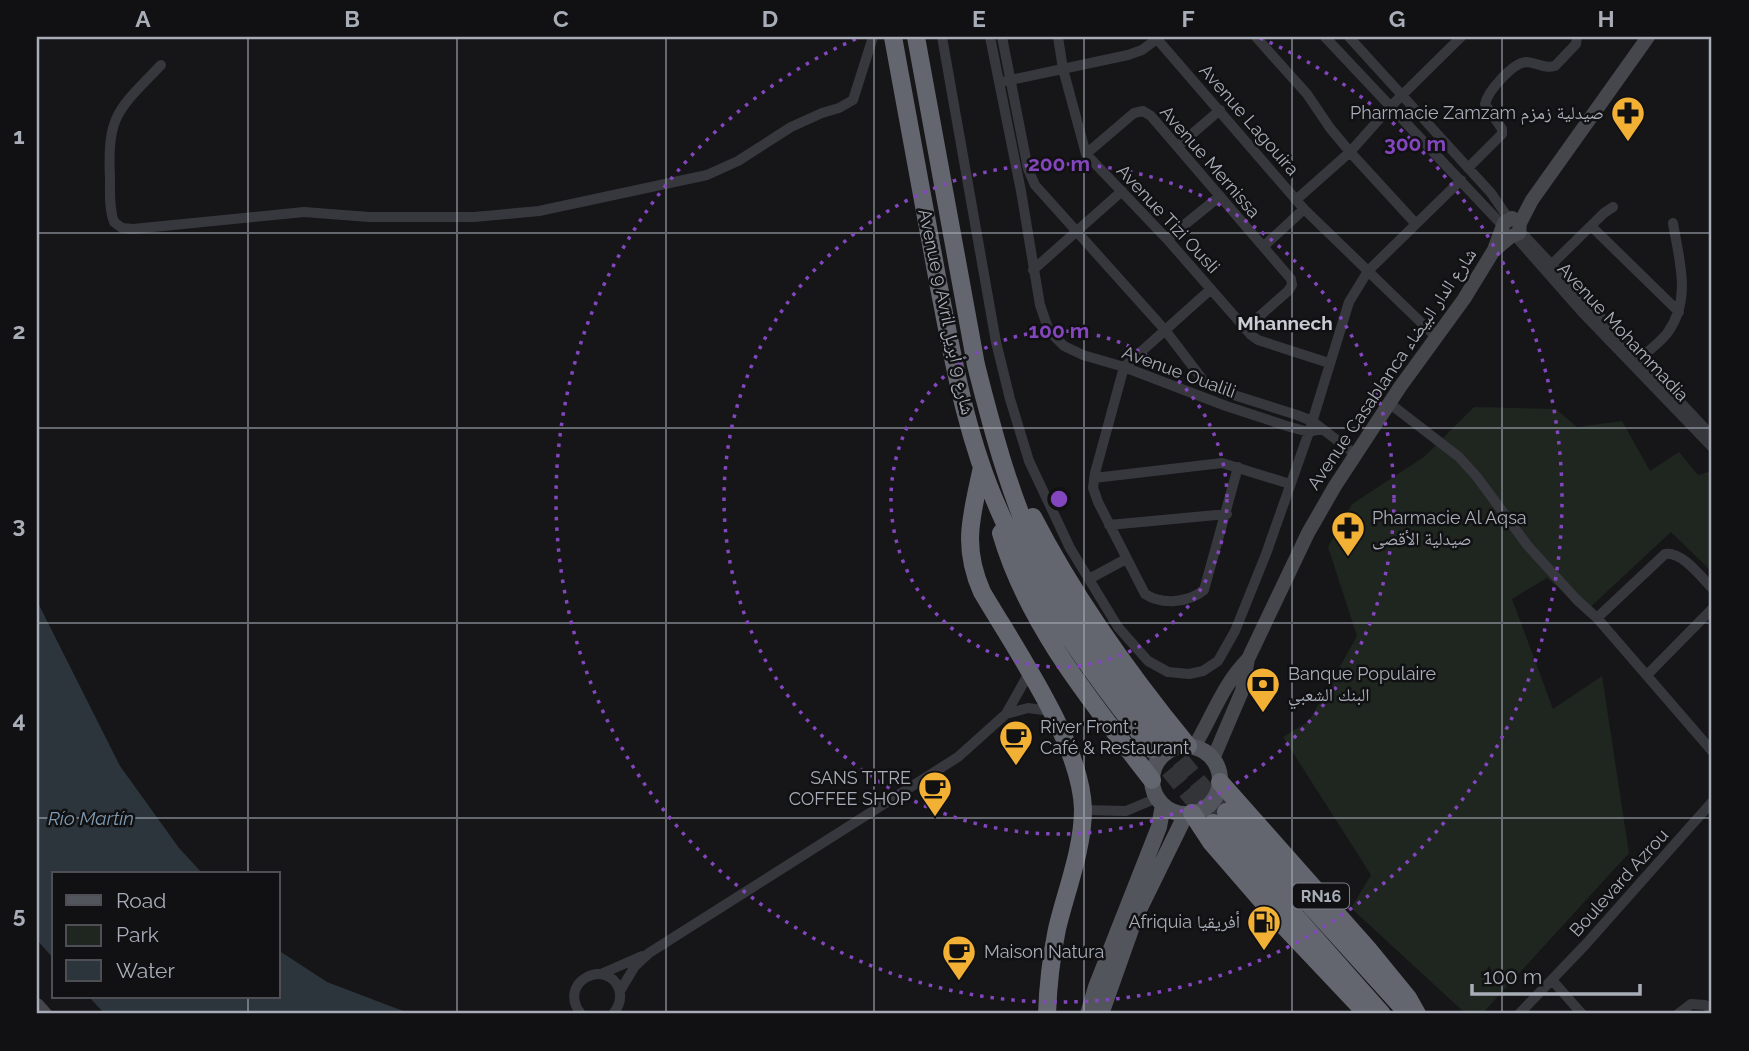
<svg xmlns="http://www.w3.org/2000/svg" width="1749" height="1051" font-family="Raleway,'Noto Naskh Arabic',sans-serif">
<rect width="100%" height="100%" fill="#161618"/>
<path fill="#1e261f" d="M1474,407l82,2 21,18 45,-6 28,50 29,-19 19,23 14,-4v101l-41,-40 -85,79 -39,-33 -35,21 41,110 49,-33 27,177 -147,161h-16l-115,-106 20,-33 -88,-138 26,-16 48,-85 -29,-89 24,-43 72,-47z"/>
<path fill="#2c353c" d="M37,601l83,165 59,82 24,26h-149v85l-17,-19z
M278,950l49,32 84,32h-306l-16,-17h189z"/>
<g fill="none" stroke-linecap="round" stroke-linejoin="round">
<path stroke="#333438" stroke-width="18" stroke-dasharray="18 9" stroke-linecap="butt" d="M1163,739l41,50 22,23
M1152,749l61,74"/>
<path stroke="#37383d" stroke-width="10" d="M942,37l54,305 14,57 19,62 41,87 48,79 30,34 20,11 21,2 14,-3 15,-10 17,-30 31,-77 43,-122 40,-130 19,-31 93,-91
M990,37l31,154 19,114 9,26 15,15 19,9 41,12 102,39 64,21 19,5 13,-3
M1002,37l26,132 7,16 130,145 38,50 18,11 76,24 15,6 43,33
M1058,37l5,32 23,85 81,85 84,96 7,5 71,23
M1256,37l51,57 23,34 20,24 66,72
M1325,37l178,189
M1349,37l142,156 18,26
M161,65c-43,45 -54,49 -51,114 0,14 -1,30 4,43l8,6 11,1 171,-17 65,5h105l65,-6 168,-36 31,-14 53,-34 31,-14 17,-5 14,-8 20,-63
M1006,81l122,-26 14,-5 15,-11 147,170 131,127
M1178,146l42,-36
M1086,154l48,-41 9,-2 8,5 140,163 1,6 -4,6 -43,38
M1468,168l34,-34v-5l-17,-25c3,-13 28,-42 42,-42 11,1 17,7 28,4l21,-22 1,-7
M1297,199l53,-47 41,-46 70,-69
M1591,226l88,86
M1520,231l192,205
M1515,236l66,75 131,136
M1167,239l53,-43
M1264,246l40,-37
M1547,269l57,-56 9,-6
M1033,270l89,-79
M1211,289l-87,78 -29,106 -2,15 5,14 47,92c17,11 43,9 59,-4l34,-123
M1637,364c8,-13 23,-20 31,-32 24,-34 11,-72 5,-109
M1389,403l70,54 18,20 51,69 49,54 20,18 115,133
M1094,478l128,-15 68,21
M1109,525l118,-11
M1089,579l37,-20
M1597,618l68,-64c17,-3 36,23 47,34
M1647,675l65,-66
M1006,714l22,-6 23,3
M1083,810l43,1 31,-13
M601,974l41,-18
M1552,980l30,34
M620,991l15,-25 14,-13 309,-196 48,-43 23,-41
M581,1014c-25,-32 26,-57 38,-25 3,10 0,18 -6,25
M1519,1014l67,-70 126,-142
M1678,1014l13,-10 14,1 7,4"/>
<path stroke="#45474d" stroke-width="14" d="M1498,247l12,-10 9,-4 1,-10 12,-23 116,-163
M1194,747c18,-30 29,-63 54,-88l60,-126 27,-47 65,-99 64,-88 30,-49 10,-27 8,-5 8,5
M1213,759l29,-68 6,-32
M37,1005l8,9"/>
<path stroke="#53555c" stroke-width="16" d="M1152 780a34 34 0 1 1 68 0a34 34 0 1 1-68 0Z
M1088,1014l8,-27 63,-160 4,-22
M1101,1014l34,-96 51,-104"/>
<path stroke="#63666e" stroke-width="18" d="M893,37c15,82 30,163 45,245 15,77 28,154 60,226 38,88 94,166 154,241
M916,37l60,328c17,67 35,136 66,198 33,64 78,120 121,176
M982,467c-10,48 -21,78 0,125 34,58 99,151 101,217 0,40 -17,82 -26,120 -6,29 -9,56 -10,85
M1033,517c42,82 97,158 155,229
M1001,533c27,93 93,172 151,247
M1220,782l148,167 40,49 9,16
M1226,812l175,194
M1192,813l19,29 70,81 86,91
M1213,823l169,191"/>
</g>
<path fill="none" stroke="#a8adb8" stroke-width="2" stroke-opacity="0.55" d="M248,37v837M457,37v977M666,37v977M874,37v977M1084,37v977M1292,37v977M1502,37v977M37,233h1675M37,428h1675M37,623h1675M37,818h1675M248,997v17"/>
<g fill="none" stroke="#8446be" stroke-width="3.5" stroke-dasharray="3.5 7">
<circle cx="1059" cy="499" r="168"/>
<circle cx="1059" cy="499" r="335"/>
<path d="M1260 38A503 503 0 1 1 858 38"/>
</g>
<defs>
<g id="pharmacy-pin" transform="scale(1.75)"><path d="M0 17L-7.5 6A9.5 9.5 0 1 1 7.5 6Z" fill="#f2b134" stroke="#111113"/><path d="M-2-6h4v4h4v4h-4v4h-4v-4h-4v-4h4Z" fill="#111"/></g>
<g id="bank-pin" transform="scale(1.75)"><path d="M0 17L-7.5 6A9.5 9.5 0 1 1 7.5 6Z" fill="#f2b134" stroke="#111113"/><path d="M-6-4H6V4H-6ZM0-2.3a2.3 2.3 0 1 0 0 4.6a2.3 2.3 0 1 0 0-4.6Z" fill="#111"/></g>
<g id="cafe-pin" transform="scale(1.75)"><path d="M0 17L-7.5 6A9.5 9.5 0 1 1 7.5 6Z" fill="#f2b134" stroke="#111113"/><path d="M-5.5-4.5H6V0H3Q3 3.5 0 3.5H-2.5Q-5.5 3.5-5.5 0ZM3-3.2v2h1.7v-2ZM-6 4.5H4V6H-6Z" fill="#111"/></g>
<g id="fuel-pin" transform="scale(1.75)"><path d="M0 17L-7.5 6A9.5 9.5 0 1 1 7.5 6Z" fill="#f2b134" stroke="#111113"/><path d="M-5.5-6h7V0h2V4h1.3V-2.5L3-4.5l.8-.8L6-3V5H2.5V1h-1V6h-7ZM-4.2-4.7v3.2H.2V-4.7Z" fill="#111"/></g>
</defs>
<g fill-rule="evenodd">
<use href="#pharmacy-pin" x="1628" y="113"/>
<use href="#pharmacy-pin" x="1348" y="528"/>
<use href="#bank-pin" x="1263" y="684"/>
<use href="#cafe-pin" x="1016" y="737"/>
<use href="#cafe-pin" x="935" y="788"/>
<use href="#fuel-pin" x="1264" y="922"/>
<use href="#cafe-pin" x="959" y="952"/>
</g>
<g text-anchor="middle" stroke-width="5" stroke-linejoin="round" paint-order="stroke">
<rect fill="#111113" stroke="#7b7e86" stroke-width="2" x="1293" y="883.5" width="56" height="25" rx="5"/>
<g font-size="16" font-weight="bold" fill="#a8adb8">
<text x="1321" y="902">RN16</text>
</g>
<g font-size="18" fill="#a8adb8" stroke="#111113" text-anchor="start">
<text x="1604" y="119" text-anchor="end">Pharmacie Zamzam صيدلية زمزم</text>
<text x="1372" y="524">Pharmacie Al Aqsa<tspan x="1372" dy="21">صيدلية الأقصى</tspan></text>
<text x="1288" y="680">Banque Populaire<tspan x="1288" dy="21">البنك الشعبي</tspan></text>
<text x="1040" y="733">River Front :<tspan x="1040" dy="21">Café &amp; Restaurant</tspan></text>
<text x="911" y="784" text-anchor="end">SANS TITRE<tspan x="911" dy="21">COFFEE SHOP</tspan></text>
<text x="1240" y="928" text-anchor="end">Afriquia أفريقيا</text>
<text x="984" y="958">Maison Natura</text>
</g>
<g font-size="18" fill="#a8adb8" stroke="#111113">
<text transform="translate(1249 120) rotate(49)" y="6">Avenue Lagouira</text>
<text transform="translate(1210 162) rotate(49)" y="6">Avenue Mernissa</text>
<text transform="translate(1168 219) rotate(47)" y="6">Avenue Tizi Ousli</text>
<text transform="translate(946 312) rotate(78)" y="6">Avenue 9 Avril شارع 9 أبريل</text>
<text transform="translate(1623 332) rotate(47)" y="6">Avenue Mohammadia</text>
<text transform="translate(1392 369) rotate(-56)" y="6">Avenue Casablanca شارع الدار البيضاء</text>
<text transform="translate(1179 372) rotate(20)" y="6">Avenue Oualili</text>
<text transform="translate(1619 883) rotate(-48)" y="6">Boulevard Azrou</text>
</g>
<g font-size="19" font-weight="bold" fill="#c9ccd4" stroke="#111113">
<text x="1285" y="330">Mhannech</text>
</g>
<g font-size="19" font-style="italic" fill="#7f9bb3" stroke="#111113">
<text x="91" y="825">Río Martín</text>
</g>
</g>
<circle cx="1059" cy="499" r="10" fill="#8446be" stroke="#111113" stroke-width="3.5"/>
<g font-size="21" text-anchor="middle" font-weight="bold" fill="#8446be" stroke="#111113" stroke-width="5" stroke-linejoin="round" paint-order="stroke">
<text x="1415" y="151">300 m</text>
<text x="1059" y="171">200 m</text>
<text x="1059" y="338">100 m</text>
</g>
<rect width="1749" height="1051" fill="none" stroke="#111113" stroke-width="77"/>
<rect x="52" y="872" width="228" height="126" fill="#111113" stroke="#4d4f55" stroke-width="2"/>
<rect x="66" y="895" width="35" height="10" fill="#53555c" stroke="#4d4f55" stroke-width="2"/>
<text x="116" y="908" font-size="21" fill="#a8adb8">Road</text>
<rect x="66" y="925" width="35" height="21" fill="#1e261f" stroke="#4d4f55" stroke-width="2"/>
<text x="116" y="942" font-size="21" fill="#a8adb8">Park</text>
<rect x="66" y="960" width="35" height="21" fill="#2c353c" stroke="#4d4f55" stroke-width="2"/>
<text x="116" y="978" font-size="21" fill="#a8adb8">Water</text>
<path d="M1472 984v10h168v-10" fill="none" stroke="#a8adb8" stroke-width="3.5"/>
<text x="1483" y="984" font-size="21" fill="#a8adb8" stroke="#111113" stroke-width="5" paint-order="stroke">100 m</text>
<rect x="38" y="38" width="1672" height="974" fill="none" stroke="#a8adb8" stroke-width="2.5"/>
<g font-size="23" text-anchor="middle" font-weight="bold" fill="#a8adb8">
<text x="143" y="27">A</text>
<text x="352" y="27">B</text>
<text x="561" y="27">C</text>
<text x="770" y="27">D</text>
<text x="979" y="27">E</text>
<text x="1188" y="27">F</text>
<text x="1397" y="27">G</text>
<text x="1606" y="27">H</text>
<text x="19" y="144">1</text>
<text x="19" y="339">2</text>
<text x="19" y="533">3</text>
<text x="19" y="728">4</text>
<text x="19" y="923">5</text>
</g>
</svg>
